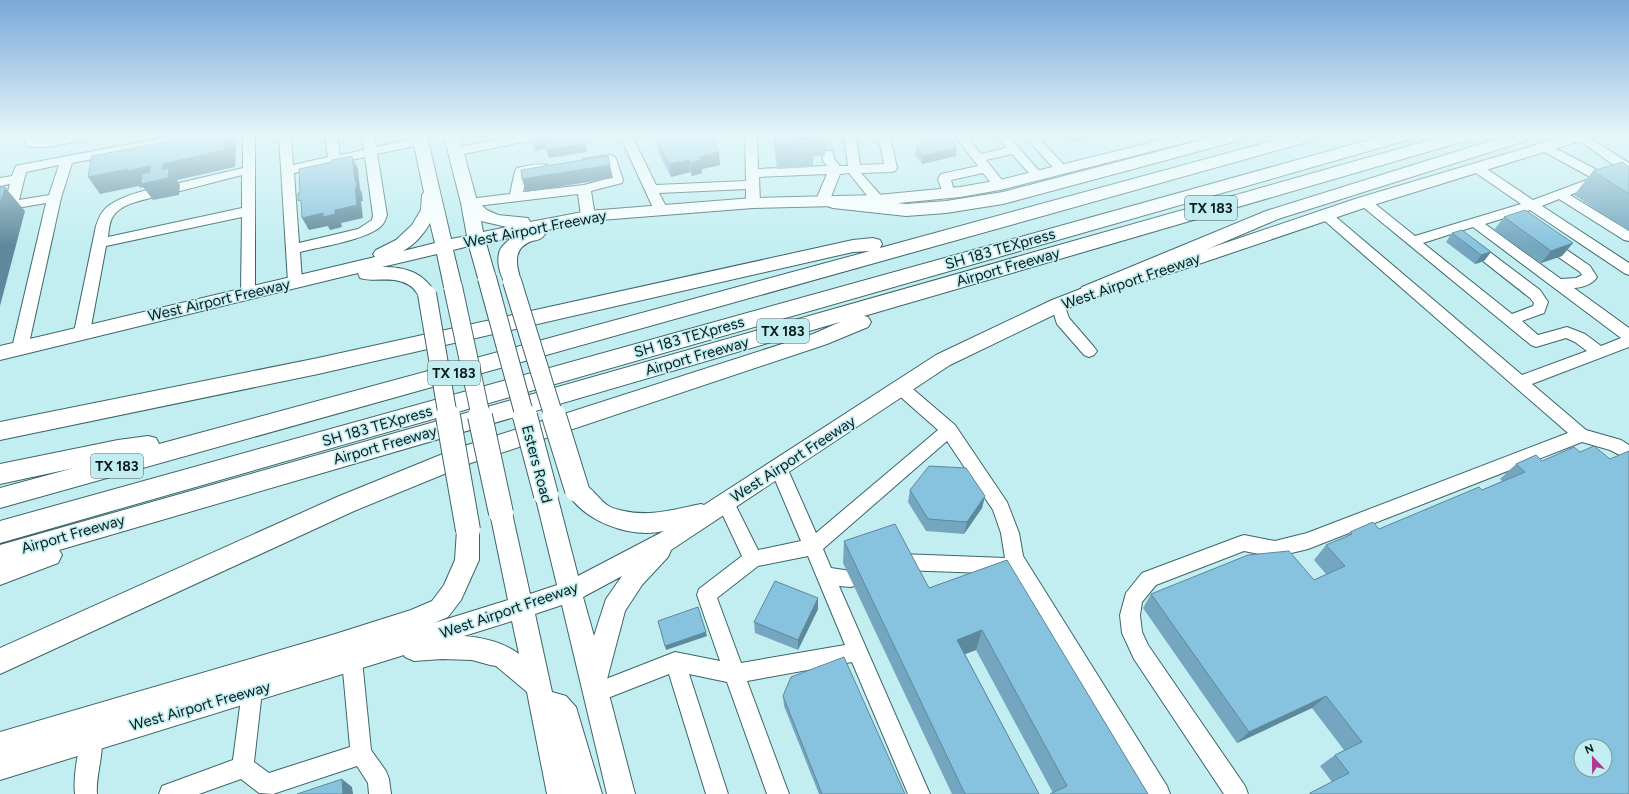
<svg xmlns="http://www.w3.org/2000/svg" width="1629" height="794" font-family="Figtree,sans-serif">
<rect width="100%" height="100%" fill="#c2eef1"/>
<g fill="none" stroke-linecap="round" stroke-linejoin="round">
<path stroke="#a7ced1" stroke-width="14" stroke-dasharray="14 7" stroke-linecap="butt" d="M828,154l-1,-7 15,-1"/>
<g stroke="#3c6568" stroke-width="2">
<path id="minor" d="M23,136h12l1,3 29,-3h25l-2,3 -4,1c-18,3 -40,10 -57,6z
M173,136h24l-2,3 -4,1 -119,23 -11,35 -33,150 -3,4 -5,2 -5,-2 -3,-4 34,-145 -35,6 -5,-1 -2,-3 6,-21 -10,2v-8l12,-2 4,-10 4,-1zM59,165l-10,30 -30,5 7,-28z
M243,136h12v157l-2,4 -5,1 -5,-1 -2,-4 1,-76 -136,29 -16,86 -3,4 -5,1 -5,-1 -3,-4 22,-106c2,-6 4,-12 9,-17 8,-9 42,-22 53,-19l1,3 -1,3c-14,4 -35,7 -44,19 -5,6 -5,15 -6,22l134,-29v-33l-62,16 -5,-1 -1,-3 1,-3 68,-16z
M279,136h12l2,29 35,-8 -3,-21h12l3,19 24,-5 -2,-14h12l2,11 44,-10 4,1 2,3 -2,3 -47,10 10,61c-1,3 -2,6 -4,9 -11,15 -64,23 -83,28l2,30 -2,3 -5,2 -5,-2 -2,-3zM365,157l8,58 -1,5 -14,9 -59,14 -5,-70z
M516,136h23l-2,3 -4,1 -79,16 -4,-1 -2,-3 2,-3 4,-1z
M620,136h12l24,49 90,-4 -1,-45h12l1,33 69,-3 -4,-5 -1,-7 2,-3h8l3,9 5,6h8l-4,-30h12l4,29 24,-1 -6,-28h12l7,32 -2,3 -4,1 -30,1 24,27 -2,3h-10l-24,-30 -9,1 -11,28 -2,3 -5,1 -5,-1 -2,-3 12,-28 -68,3 1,26 -2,3 -5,1 -5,-1 -2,-3v-14l-87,4 9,17 -2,3 -5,1 -5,-1 -2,-3z
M958,136h12v4l11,14 25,-6 -10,-12h12l36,40 -2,3h-8l-22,-25 -26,6 20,25 -1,3h-10l-12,-15 -32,7 4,14 -1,3h-10l-6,-18 3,-5 37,-8 -20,-26z
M1024,136h13l29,31 2,3 -2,3h-8z
M1573,136h14l42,27v8h-7z
M1545,143l62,32 1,3 -1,3 -37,14 59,36v10l-5,-1 -65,-41 -17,7 87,57v12l-5,-2 -94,-63 -45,14 76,55 15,-1 6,-3 -2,-3 -39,-27 -2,-3 2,-3 5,-1 5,1 39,27 7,11c-4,7 -15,11 -23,11l55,40v19l-97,37 54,46 35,10 8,5v15l-19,-10 -28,-8 -274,107 -33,8 -31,-6 -88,34 -14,17 -2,13 2,17 6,13 97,141 3,8h-24l-90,-135 -12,-26 -2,-18 6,-22 16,-20 96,-36 6,-2 31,6 32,-8 261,-100 -250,-218 2,-3 5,-1 5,1 192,163 65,-24 -12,-9 -9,-4 -30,9 -5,-2 -174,-143 2,-3 5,-1 5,1 46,37 106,-32 -48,-33 -2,-3 2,-3h8l52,35 59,-22 -51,-28 -2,-3 2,-3zM1473,227l148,111 -20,8 -16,-12 -18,-7 -29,8 -16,-14 22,-8 4,-11 -8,-12 -65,-49 -5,-2 -5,2 -2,3 2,3 65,51 4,5 -1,3 -21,8 -89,-71z
M610,155l4,1 2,3 7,21 -1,3 -31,8 4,25 -2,3 -5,1 -5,-1 -2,-3 -3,-22 -109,13 -5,-1 -2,-3 2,-3 5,-1 41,-5 5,-23 2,-3c9,-2 21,-5 30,-3l2,3 -2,3 -20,3 -4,18 61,-7 26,-7 -5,-15 -18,3 -4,-1 -2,-3 2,-3z
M1058,300l5,1 6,17 25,29 3,4 -3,4 -5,2 -5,-2 -27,-31 -6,-19 2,-4z
M901,382l6,2 48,41 52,77 12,31 4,23 144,230 3,8h-23l-133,-220 -113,-4 -7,-2 -2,-6 2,-6 7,-2 104,4 -4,-25 -8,-23 -46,-69 -124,108 8,19 20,3 7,2 2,6 -2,6 -7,2 -12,-1 91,208h-22l-56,-132 -105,19 42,113h-22l-40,-112 -38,-8 39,120h-22l-37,-120 -74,29 -7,-3 -3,-7 3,-7 87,-34 45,9 -23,-66 2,-6 43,-33 -25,-53 3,-5 6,-2 6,2 26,52 43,-9 -31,-73 3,-5 6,-2 6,2 31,70 122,-103 -43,-38 -2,-4 2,-4zM808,556l37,89 -104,18 -24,-65 41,-32z
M352,651l7,2 3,7 9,90 15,21 3,8 2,15h-22l-1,-11 -11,-17 -84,28 -14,-1 -18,-14 -42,15h-40l3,-8 71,-26 9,-69 3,-7 7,-3 7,3 3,7 -8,71 15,11 81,-26 -8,-87 3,-7z
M92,727l7,4c8,17 -4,43 -2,63h-22c-2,-18 3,-47 10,-63z"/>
</g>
<g stroke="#3c6568" stroke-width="2">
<path id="major" d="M412,136h15l24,103 16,-3 -6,-33 -17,-67h15l18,65 10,9 11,5 30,3 2,4 58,-11 165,-13 125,-3 82,-8 40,-7 177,-44h25l-3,3 -199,51 -40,7 -82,8 -125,3 -165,13 -45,10 2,3c-3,5 -7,6 -13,7 -20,7 -16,24 -11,40l-3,4 -6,2 -6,-2c-6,-10 -11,-26 -5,-37 3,-4 8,-8 12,-11l-27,6 10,35 -3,4 -6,2 -6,-2 -3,-4 -9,-32 -16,4 9,37 -3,4 -6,2 -6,-2 -3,-4 -7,-33 -55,13c24,0 41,5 54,27l-3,4c-17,5 -13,-7 -24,-13 -18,-10 -32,-2 -49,-7l-2,-5 -358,87v-14l375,-89 -2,-3 3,-4 20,-10 16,-15 9,-15 1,-15 2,-3zM481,221l26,6 -24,5zM430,223l5,20 -32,8c11,-6 21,-17 27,-28z
M1566,136h23l-3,3 -216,67 -195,66 -80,24 -31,14 -114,55 -279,185 -3,7 -26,28 -17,26 -19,72 29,111h-28l-45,-189 -27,9 17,78 14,4 10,11 26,87h-55l-20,-102 -31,-26 -6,-1 -18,-5 -30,-1 -28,2 -9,-4 -1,-2 -404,125v-48l332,-97 79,-25 21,-9 12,-16 11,-25 2,-30 3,-7 8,-3 8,3 3,7v30l-18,40 -13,17 -14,6 74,-23 -18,-87 3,-7 8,-2 8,2 3,7 18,81 27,-9 -22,-90 3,-6 8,-3 8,3 3,6 21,81 86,-45c-34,8 -82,-10 -98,-41l3,-6c18,-7 25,11 38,21 4,3 12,5 17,6 26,6 52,-2 77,-7l3,1 232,-150 116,-55 31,-12 80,-24 195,-66zM622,576l-16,23 -12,37 -11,-39zM512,621l7,33c-14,-11 -37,-17 -55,-18z"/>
</g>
<g stroke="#3c6568" stroke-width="2">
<path id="highway" d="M1217,136h26l-2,4 -238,64 -57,9 -40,3 -73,-8 -6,-2 -3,-4 3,-4 6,-2 73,8 40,-3 57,-9z
M1290,136h26l-2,4 -1314,368v-20l74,-20 -74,16v-20l118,-24 30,-4 8,2 3,6 711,-193 -17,1 -535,122 -318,66v-18l318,-64 535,-118 20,-2 7,2 2,4 -2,4z
M1383,136h26l-2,4 -1407,403v-22z
M1444,136h26l-2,4 -604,176 4,1 3,5 -3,5 -41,17 -356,119 -117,48 -354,163v-26l337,-151 118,-48 358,-115 27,-12 -781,228 3,5 -4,8 -58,22v-40z
M1506,136h24l-2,4 -250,79 -182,78 -7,2 -7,-2 -3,-5 3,-5 184,-76z"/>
</g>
<use href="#minor" fill="#fff" fill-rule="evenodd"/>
<use href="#major" fill="#fff" fill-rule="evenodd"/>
<use href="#highway" fill="#fff" fill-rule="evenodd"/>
<g stroke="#3c6568" stroke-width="20" stroke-linecap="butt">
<path id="major-bridge-far1" d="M487,278l38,139
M512,281l42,136
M453,287l28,130
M427,294l21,123"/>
</g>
<g stroke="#3c6568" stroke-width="26" stroke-linecap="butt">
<path id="major-bridge" d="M448,416l20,114
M480,416l21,97
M525,416l21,79
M554,416l23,74"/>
</g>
<use href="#major-bridge-far1" stroke="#fff" stroke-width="18"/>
<use href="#major-bridge" stroke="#fff" stroke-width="24"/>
</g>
<path fill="#74a7bf" d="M773,136h53l-1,20h-12v11l-36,2z
M1065,136h33l-26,6z
M657,141l63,24 -18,4v4l-10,3 -2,-4 -19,5 -12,-23z
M916,146l40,10 -34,8 -7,-9z
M1629,167v64l-55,-36 19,-24z
M1504,217l69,26 -11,13 -21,7 -47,-33z
M1452,233l39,19 -7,9 -9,3 -29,-22z
M1536,455l93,339h-321l24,-12 -12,-16 15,-11 9,-5 -32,-42 -75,35 -94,-135 8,-14 163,-14 12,-6 -12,-14 12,-15 20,-8 4,-5 29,-3 103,-39 20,-9 -2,-2 16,-15z
M910,490l75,6 -3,12 -18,26 -38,-3 -18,-29z
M844,541l85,47 78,-28 141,234 -95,-1 -77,-143 -11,4 74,140h-87l-109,-231z
M818,609l-20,41 -43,-17 -1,-11z
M783,696l122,98h-86l-35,-88z"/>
<path fill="#5e889b" d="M226,136h4l6,11 -1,20 -58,13 3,5 -1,10 -26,5 -10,-13 -3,1 -1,-2 -39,8 -12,-17 40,-8 22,-3 12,4 1,-6z
M583,136l4,16 -38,6 -3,-8z
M1074,136h24l-26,6z
M568,138l1,4 -34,9 -1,-5z
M957,147l-1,9 -34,8 1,-8z
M719,152l1,13 -18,4v4l-10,3 -2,-13 9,-6z
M352,156l6,13 2,20 2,4 1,8h-2l2,17 -22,5 1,4 -12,3 -2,-4 -19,4 -7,-12 33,-8 20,-29z
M689,160l1,12 -19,5 -2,-13z
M610,165l3,13 -87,14 -4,-13z
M5,187l20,24 -25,95v-102z
M1573,243l-11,13 -21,7 10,-12z
M1491,252l-7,9 -9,3 6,-9z
M985,496l-3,12 -18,26 3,-12z
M818,598v11l-20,41v-10z
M982,630l-6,20 -24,9 5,-19z
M706,632l1,4 -41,14 -1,-4z
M1326,696l-14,12 -75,35 12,-11z
M342,779l10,8 1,7h-10z"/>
<path fill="#87c2de" stroke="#5e889b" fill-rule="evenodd" d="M196,136h30l-1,14 -62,14 -1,6 7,-2 -1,10 -27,6 1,-10 8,-2v-6l-22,5v-2l-40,8 4,-21z
M547,136h11l-14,2 1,5 -11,3 -3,-7z
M558,136h25l2,8 -39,6 -2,-12z
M683,136h27l9,16 -20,5 2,3 -11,3 -1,-3 -20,4 -12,-23z
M775,136h37l1,7 -37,2z
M950,138l7,9 -34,9 -7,-10z
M352,156l3,25 1,-1 1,8h-2l2,17 -22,5v4l-12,3v-4l-21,5 -1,-18 -3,1v-8h2l-1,-24 33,-7v-2z
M608,156l2,9 -88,14 -1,-9z
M1622,162l7,5v27l-36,-23z
M5,187l-5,17v-16z
M1525,210l48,33 -22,8 -47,-34z
M1462,230l29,22 -10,3 -29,-22z
M1594,446l16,13 19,-8v343h-318l-1,-1 39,-20 -14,-18 27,-13 -36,-46 -77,36 -98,-138 97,-39 41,-4 25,29 31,-14 -19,-21 26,-11 -2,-2 23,-10 6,7 100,-42 3,3 43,-18 -9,-8 20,-9 6,6 32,-14 6,5zM1581,746h24v24h-24z
M929,466l37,2 19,28 -18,26 -39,-3 -18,-29z
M895,524l34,64 78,-28 141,234h-98l17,-8 -85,-156 -25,10 82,154h-74l-121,-253z
M775,581l43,17 -20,42 -44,-18z
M698,607l8,25 -41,14 -7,-25z
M844,657l61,137h-83l-39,-98 8,-19z
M342,779l1,15h-46z"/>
<linearGradient id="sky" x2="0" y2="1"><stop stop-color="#7ba8d9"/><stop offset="0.55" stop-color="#e4f7f9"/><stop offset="1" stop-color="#e4f7f9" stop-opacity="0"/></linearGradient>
<rect width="1629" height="247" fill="url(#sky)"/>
<g text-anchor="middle" stroke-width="3.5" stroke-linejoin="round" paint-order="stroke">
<g fill="#c2eef1" stroke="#425b5d" stroke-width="1">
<rect x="1185" y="196" width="52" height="24" rx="3"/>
<rect x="757" y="319" width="52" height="24" rx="3"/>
<rect x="428" y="361" width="52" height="24" rx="3"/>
<rect x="91" y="454" width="52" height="24" rx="3"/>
</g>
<g font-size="14" font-weight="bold" fill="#0b1c1d">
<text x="1211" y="213">TX 183</text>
<text x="783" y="336">TX 183</text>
<text x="454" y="378">TX 183</text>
<text x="117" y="471">TX 183</text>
</g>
<g font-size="15" fill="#0b1c1d" stroke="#c2eef1">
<text transform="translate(535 229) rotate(-11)" y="5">West Airport Freeway</text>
<text transform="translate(1000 249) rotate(-16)" y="5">SH 183 TEXpress</text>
<text transform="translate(1008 267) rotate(-16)" y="5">Airport Freeway</text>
<text transform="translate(1131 281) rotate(-19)" y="5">West Airport Freeway</text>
<text transform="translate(219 300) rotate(-13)" y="5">West Airport Freeway</text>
<text transform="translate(689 337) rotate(-16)" y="5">SH 183 TEXpress</text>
<text transform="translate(697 356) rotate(-16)" y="5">Airport Freeway</text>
<text transform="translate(377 426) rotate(-16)" y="5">SH 183 TEXpress</text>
<text transform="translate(385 445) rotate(-16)" y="5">Airport Freeway</text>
<text transform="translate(793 459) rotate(-33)" y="5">West Airport Freeway</text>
<text transform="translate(537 464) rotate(75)" y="5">Esters Road</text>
<text transform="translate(73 534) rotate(-16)" y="5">Airport Freeway</text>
<text transform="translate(509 610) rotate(-19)" y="5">West Airport Freeway</text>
<text transform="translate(200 706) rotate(-16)" y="5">West Airport Freeway</text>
</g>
</g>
<g transform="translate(1593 758) rotate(338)"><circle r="19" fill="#c2eef1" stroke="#799a9c"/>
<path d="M0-3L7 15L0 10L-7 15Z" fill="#ae3a93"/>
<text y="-6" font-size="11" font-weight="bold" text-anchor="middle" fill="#0b1c1d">N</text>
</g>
</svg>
